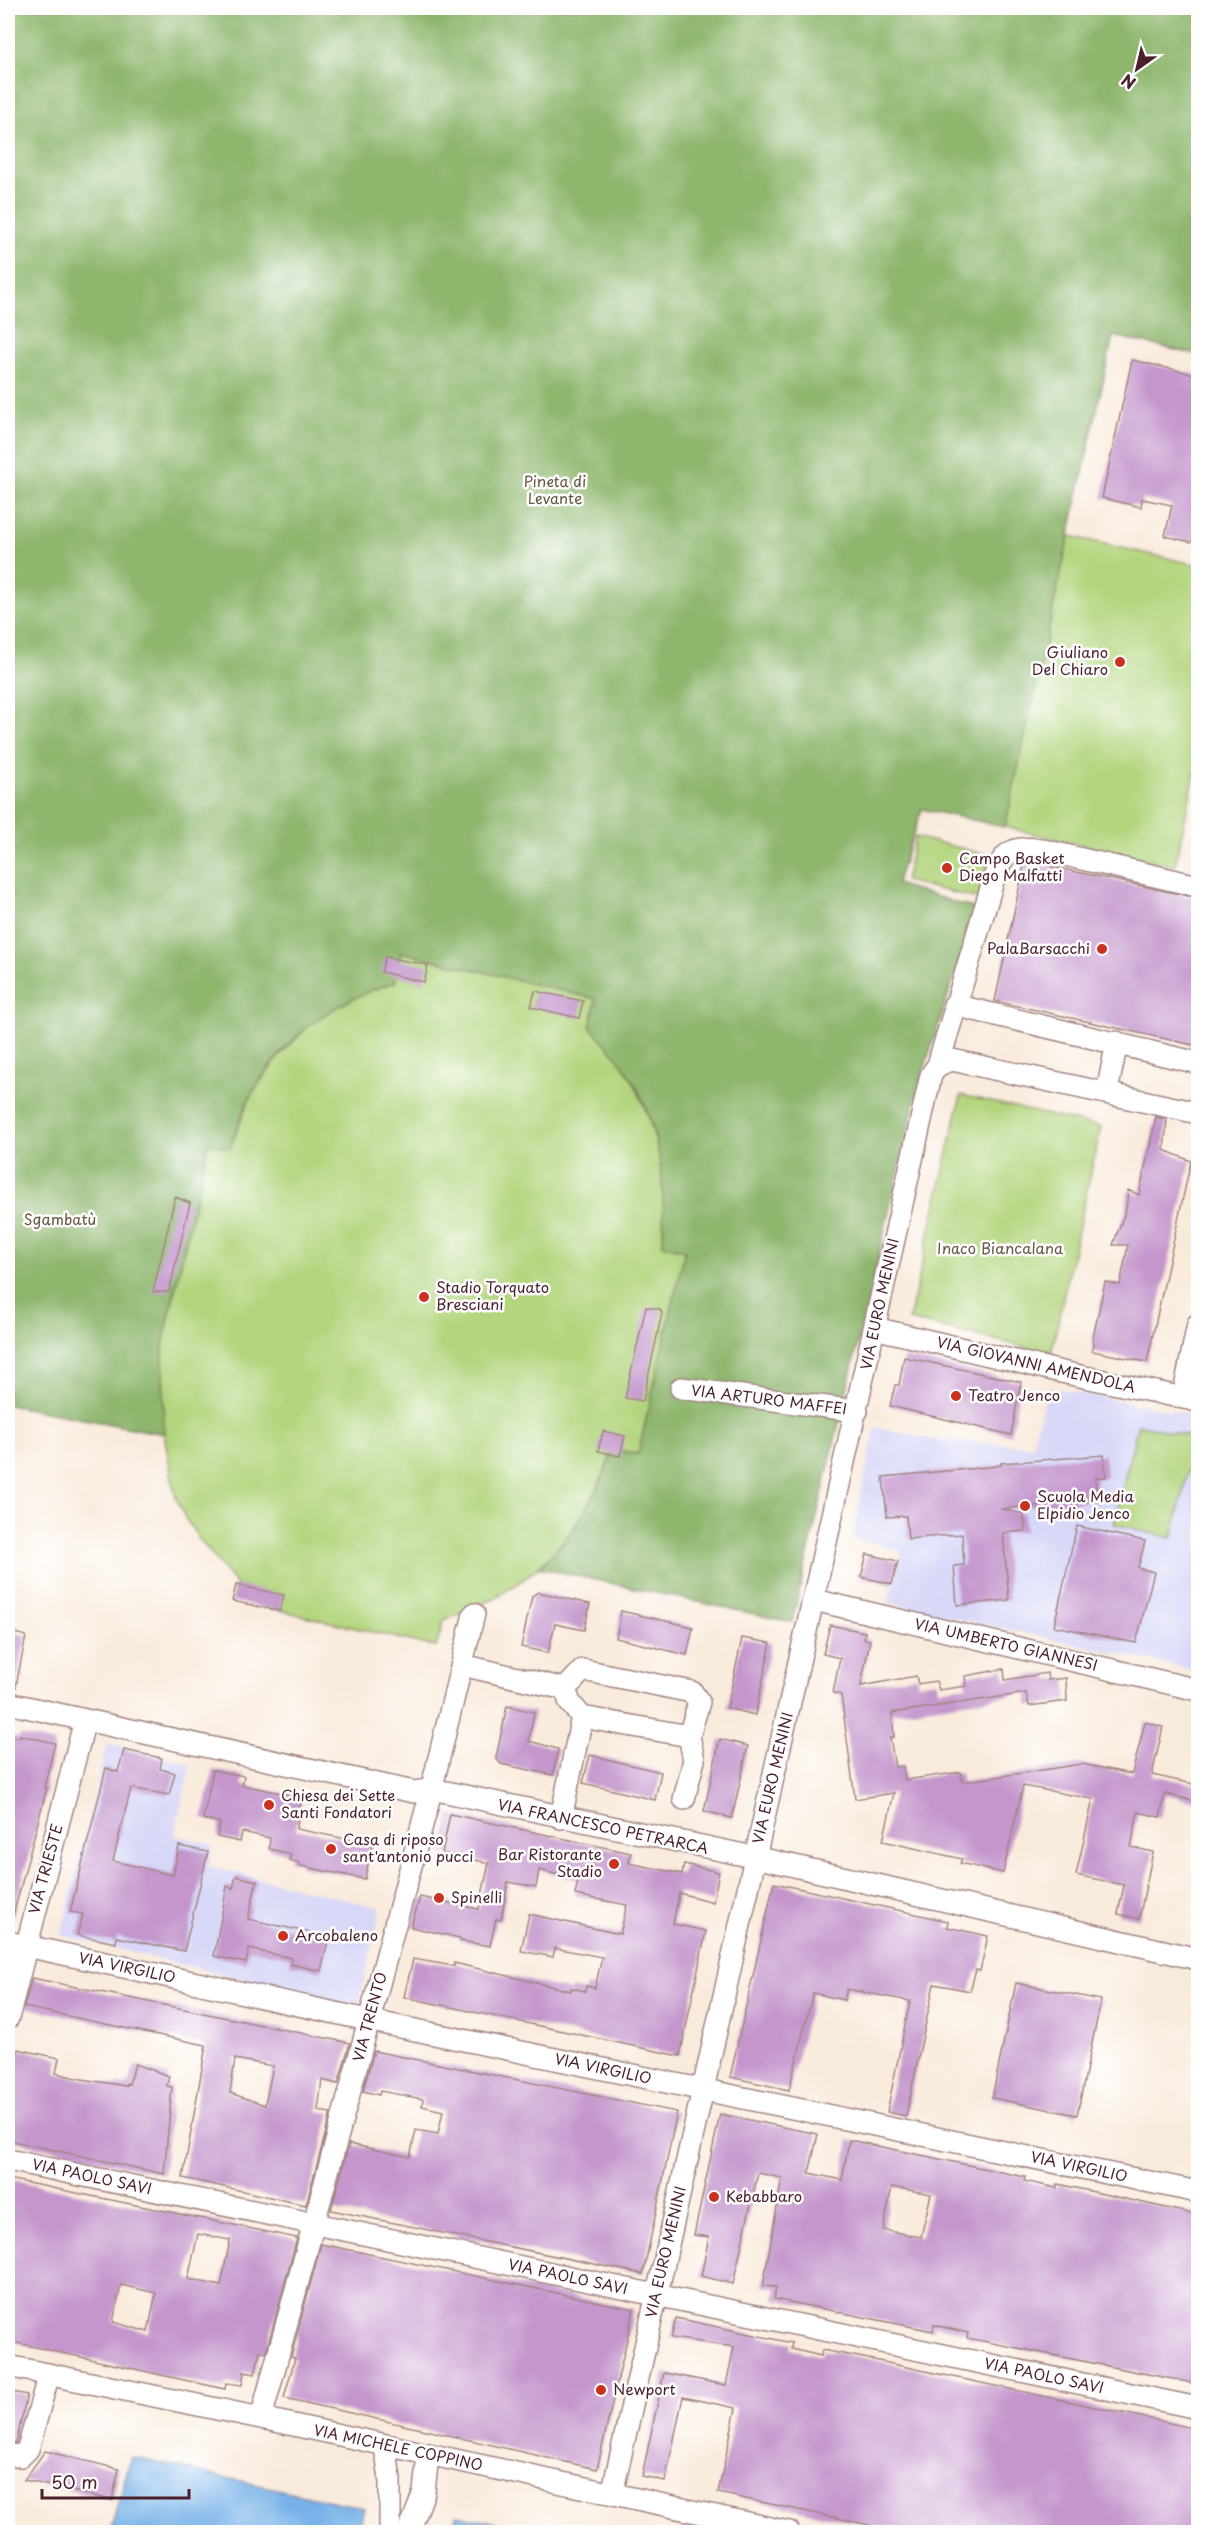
<svg xmlns="http://www.w3.org/2000/svg" width="1206" height="2540" font-family="'Playpen Sans',sans-serif">
<rect width="100%" height="100%" fill="#fff"/>
<filter id="ink" filterUnits="userSpaceOnUse"><feTurbulence type="fractalNoise" baseFrequency=".0167" numOctaves="2"/><feDisplacementMap in="SourceGraphic" scale="12" xChannelSelector="R" yChannelSelector="G"/><feConvolveMatrix kernelMatrix="1 2 1 2 8 2 1 2 1" color-interpolation-filters="sRGB"/></filter>
<filter id="wash" filterUnits="userSpaceOnUse"><feTurbulence type="fractalNoise" baseFrequency=".008" numOctaves="4" result="noise"/><feDisplacementMap in="SourceGraphic" scale="24" xChannelSelector="R" yChannelSelector="G"/><feGaussianBlur stdDeviation="1.35" result="paint"/><feColorMatrix in="noise" values="0 0 0 0 0 0 0 0 0 0 0 0 0 0 0 0 0 1.4 0 .05"/><feComposite in="paint" operator="in"/></filter>
<g filter="url(#wash)">
<rect width="100%" height="100%" fill="#f9ebdb"/>
<path fill="#d7d7f8" d="M1048,1387l150,29v255l-310,-68 14,-52 -50,-13 23,-111 60,13 97,6z
M107,1744l84,20 -17,71 39,10 -5,21 173,42 -23,99 -297,-72z"/>
<path fill="#b3d57e" stroke="#7e7a54" stroke-width="1.5" d="M1069,536l129,29v194l-23,107 -171,-39z
M915,837l75,18 -11,44 -74,-18z
M401,951l195,48 21,57 16,24 16,39 12,42 3,42 -1,42 22,5 -47,204 -25,-5c-31,88 -80,140 -169,171l-8,27 -203,-48 2,-16 -36,-44 -14,-21 -10,-24 -11,-60 -1,-90 45,-202 22,6 22,-55 26,-35 32,-34 28,-19 25,-12z
M961,1095l140,32 -50,226 -142,-33z
M1138,1424l58,14 -24,100 -58,-14z"/>
<path fill="#8eb66d" stroke="#6c6a4c" stroke-width="1.5" d="M8,8h1190v347l-85,-19 -108,491 -83,-18 -26,75 80,25 -58,179 -126,534 -252,-54 34,-39 27,-47 12,-33 25,5 47,-204 -22,-5c2,-57 -1,-117 -32,-167 -11,-19 -26,-35 -41,-51l6,-28 -195,-47 -6,30c-64,21 -108,52 -142,110 -10,17 -16,38 -23,56l-22,-5 -45,201 1,90 -156,-29z"/>
<path fill="#78b2e8" stroke="#61688a" stroke-width="1.5" d="M131,2457l233,51 -6,24h-248z
M457,2515l81,17h-85z"/>
<g id="blocks">
<path fill="#c496cc" fill-rule="evenodd" d="M1132,360l66,15v160l-4,-1 -3,8 -26,-6 7,-31 -30,-6 -1,8 -39,-9z
M1025,861l173,37v148l-203,-45z
M385,957l43,8 -4,17 -43,-10z
M535,991l48,10 -4,17 -48,-11z
M1156,1117l11,2 -3,31 27,11 -44,201 -55,-11 2,-9h-2l13,-60 15,3 8,-40h-15l13,-36 2,-19 11,5z
M175,1197l15,6 -21,89h-16z
M646,1307l14,2 2,4 -19,88 -18,-3z
M904,1357l117,25 -10,53 -121,-29 5,-21h4z
M603,1431l22,5 -5,20 -22,-5z
M1104,1455l2,22 -11,1 2,22 -96,9 23,5 1,17 -22,2 6,67 -52,5 -3,-39 10,-1 -2,-31 -54,5 -2,-23 -19,1 -4,-40 106,-10 12,-2v-2z
M1077,1526l68,15 -7,27 16,4 -18,71 -82,-17z
M867,1554l31,7 -6,23 -31,-7z
M236,1585l48,10 -4,16 -48,-10z
M538,1592l52,12 -6,26 -29,-6 -7,29 -27,-6 11,-51z
M621,1611l72,16 -6,28 -71,-17z
M830,1625l35,7 -1,7 6,1 -9,46 55,-10 2,8 18,-3 3,9 27,-4 -1,-10 39,-7 1,11 42,-7 1,7 18,-2 1,23 -38,5 -3,-13 -134,20 2,24h-4l5,30 8,-1 2,14 56,-8 1,10 120,-18 50,10 13,-52 18,5 -11,48 46,10v17l-33,-8 -5,23 -22,-5 -7,35 22,5 -14,67 -21,-5 6,-29 -48,-10 17,-76 -70,-13 -20,87 -43,-10 2,-4 -79,-18 11,-48 -39,6 -14,-104 -8,-2 7,-35 -17,-4z
M8,1631l18,5 -11,55h-7z
M742,1638l29,5 -16,72 -28,-7z
M507,1706l27,6 -5,29 29,8 -5,26 -52,-11 -5,-6z
M20,1735l35,8 -11,45h3l-34,128 -5,-1v-179l11,2z
M720,1739l28,7 -16,72 -28,-7z
M124,1750l38,8 -2,11 15,4 -6,22 -38,-7 -18,73 60,14 6,-29 29,6 -24,99 -67,-14 -1,6 -39,-8 6,-21 -13,-2 36,-144 12,4z
M590,1755l71,17 -6,28 -72,-17z
M213,1770l31,6 -2,9 60,12 -6,32 76,15 -7,35 -65,-13v-3l-11,-3 2,-6 -22,-5 1,-11 -28,-6 -2,10 -23,-5 3,-14 -17,-4z
M450,1814l181,39 -2,10 53,11 2,-10 35,8 -6,30 -34,-9 -6,31 33,7 -26,125 -276,-59 9,-38 41,7v-3l117,28v-3l14,3 1,-5 9,2 7,-31 -47,-9 -2,9 -32,-6 8,-37 91,20 7,-29 -52,-10 3,-15 -39,-10 -3,17 -28,-5 -7,38 -5,-1 -6,27 -30,-5v-3l-49,-11 9,-30 59,12 10,-46 -47,-10z
M236,1876l21,5 -9,38 81,18 -8,34 -31,-7 1,-6 -42,-9 -3,14 -32,-7 13,-70 6,2z
M774,1883l174,38 -1,6 41,9 -8,35 -4,-1 -6,21 -36,-7 -28,132 -19,-4 23,-111 -63,-12 -3,11 -31,-7 -24,97 -59,-13z
M32,1978l318,65 -12,41 -16,-4 -4,31 13,2 -25,92 -123,-27 23,-133 -182,-38zM235,2059l38,7 -8,39 -35,-12z
M1016,1983l85,17 -24,115 -85,-17z
M18,2049l41,9 -3,15 20,5 50,8v-3l3,1 6,-20 34,12 -2,10 5,1 -8,87 -156,-34v-48z
M374,2051l303,61 -34,162 -312,-64 18,-66 61,13 6,-27 22,4 5,-23 -21,-5 1,-7 -43,-8 -1,4 -16,-4z
M720,2114l98,20 -9,39 33,7 7,-40 176,37 -1,4 33,7 1,-4 140,31v169l-231,-46 1,-5 -34,-8 -1,6 -159,-32 2,-12 -13,-1 19,-108 -24,-5 -25,111 -32,-8 8,-39 -15,-2zM892,2187l39,7 -10,43 -38,-7z
M8,2179l289,59 -31,114 -6,-1 -5,23 -11,-2 -2,13 -16,-2 -1,6 -217,-48zM198,2234l32,6 -9,46 -33,-7zM121,2285l35,8 -8,39 -35,-10z
M321,2244l313,65 -37,160 -313,-71 11,-40 -4,-1z
M676,2318l116,25 -1,6 30,7 1,-6 47,9 329,70v103h-295l-185,-39 18,-85 -53,-11 -18,84 -23,-5 22,-103 62,12 8,-38 -63,-9z
M8,2391l19,4 -11,48 -8,-1z
M45,2451l74,18 -7,31 -88,-20z"/>
</g>
</g>
<g filter="url(#ink)">
<use href="#blocks" fill-opacity="0" stroke="#a28583" stroke-width="1.5"/>
<g fill="none" stroke-linecap="round" stroke-linejoin="round">
<g stroke="#a28583" stroke-width="24">
<path id="minor" d="M954,1005l244,58
M938,1065l56,-187c9,-26 18,-32 45,-29l159,37
M1107,1092l10,-50
M874,1328l192,45 132,28
M681,1388l176,23
M1183,1398l15,-74
M814,1600l384,90
M462,1665l103,24
M8,1703l406,89 18,-3 345,73 421,97
M684,1799l10,-39 -5,-24
M561,1818l21,-101 107,19 10,-34 -7,-10 -109,-22 -18,19 5,14 12,14
M8,1942l378,82 812,168
M8,2018l77,-298
M8,2160l1190,248
M8,2366l253,52 528,114
M261,2418l166,-611 47,-193
M385,2446l5,33v53
M8,2455l13,1 7,-7 21,-75
M612,2494l319,-1419 7,-10 14,-5 246,53
M409,2532l15,-40 4,-37"/>
</g>
<use href="#minor" stroke="#fff" stroke-width="21"/>
</g>
</g>
<g fill="#c8321e" stroke="#fff" stroke-width="2">
<circle cx="1120" cy="662" r="6"/>
<circle cx="947" cy="868" r="6"/>
<circle cx="1102" cy="949" r="6"/>
<circle cx="424" cy="1297" r="6"/>
<circle cx="956" cy="1396" r="6"/>
<circle cx="1025" cy="1506" r="6"/>
<circle cx="269" cy="1805" r="6"/>
<circle cx="331" cy="1849" r="6"/>
<circle cx="614" cy="1864" r="6"/>
<circle cx="439" cy="1898" r="6"/>
<circle cx="283" cy="1936" r="6"/>
<circle cx="714" cy="2197" r="6"/>
<circle cx="601" cy="2390" r="6"/>
</g>
<g text-anchor="middle" stroke-width="5" stroke-linejoin="round" paint-order="stroke">
<g font-size="15" fill="#6a5644" stroke="#fff">
<text x="555" y="487">Pineta di<tspan x="555" dy="17">Levante</tspan></text>
<text x="60" y="1225">Sgambatù</text>
<text x="1000" y="1254">Inaco Biancalana</text>
</g>
<g font-size="15" fill="#4a1f2b" stroke="#fff" text-anchor="start">
<text x="1108" y="658" text-anchor="end">Giuliano<tspan x="1108" dy="17">Del Chiaro</tspan></text>
<text x="959" y="864">Campo Basket<tspan x="959" dy="17">Diego Malfatti</tspan></text>
<text x="1090" y="954" text-anchor="end">PalaBarsacchi</text>
<text x="436" y="1293">Stadio Torquato<tspan x="436" dy="17">Bresciani</tspan></text>
<text x="968" y="1401">Teatro Jenco</text>
<text x="1037" y="1502">Scuola Media<tspan x="1037" dy="17">Elpidio Jenco</tspan></text>
<text x="281" y="1801">Chiesa dei Sette<tspan x="281" dy="17">Santi Fondatori</tspan></text>
<text x="343" y="1845">Casa di riposo<tspan x="343" dy="17">sant'antonio pucci</tspan></text>
<text x="602" y="1860" text-anchor="end">Bar Ristorante<tspan x="602" dy="17">Stadio</tspan></text>
<text x="451" y="1903">Spinelli</text>
<text x="295" y="1941">Arcobaleno</text>
<text x="726" y="2202">Kebabbaro</text>
<text x="613" y="2395">Newport</text>
</g>
<g font-size="15" fill="#4a1f2b" stroke="#fff">
<text transform="translate(880 1304) rotate(-78)" y="5">VIA EURO MENINI</text>
<text transform="translate(1036 1365) rotate(13)" y="5">VIA GIOVANNI AMENDOLA</text>
<text transform="translate(769 1400) rotate(7)" y="5">VIA ARTURO MAFFEI</text>
<text transform="translate(1006 1645) rotate(13)" y="5">VIA UMBERTO GIANNESI</text>
<text transform="translate(773 1778) rotate(-77)" y="5">VIA EURO MENINI</text>
<text transform="translate(603 1827) rotate(12)" y="5">VIA FRANCESCO PETRARCA</text>
<text transform="translate(46 1869) rotate(-75)" y="5">VIA TRIESTE</text>
<text transform="translate(127 1968) rotate(12)" y="5">VIA VIRGILIO</text>
<text transform="translate(370 2017) rotate(-75)" y="5">VIA TRENTO</text>
<text transform="translate(603 2069) rotate(12)" y="5">VIA VIRGILIO</text>
<text transform="translate(1079 2167) rotate(12)" y="5">VIA VIRGILIO</text>
<text transform="translate(92 2177) rotate(12)" y="5">VIA PAOLO SAVI</text>
<text transform="translate(666 2252) rotate(-77)" y="5">VIA EURO MENINI</text>
<text transform="translate(568 2277) rotate(12)" y="5">VIA PAOLO SAVI</text>
<text transform="translate(1044 2376) rotate(12)" y="5">VIA PAOLO SAVI</text>
<text transform="translate(398 2448) rotate(12)" y="5">VIA MICHELE COPPINO</text>
</g>
</g>
<rect width="1206" height="2540" fill="none" stroke="#fff" stroke-width="30"/>
<g transform="translate(1137 69) rotate(214)" stroke="#ffffff" stroke-width="4.5" paint-order="stroke">
<path d="M0-4.5L10 22L0 15L-10 22Z" fill="#4a1f2b"/>
<text y="-9" font-size="16" font-weight="bold" text-anchor="middle" fill="#4a1f2b">N</text>
</g>
<path d="M42 2489v9h147v-9" fill="none" stroke="#4a1f2b" stroke-width="3"/>
<text x="51" y="2489" font-size="18" fill="#4a1f2b" stroke="#ffffff" stroke-width="4.5" paint-order="stroke">50 m</text>
</svg>
